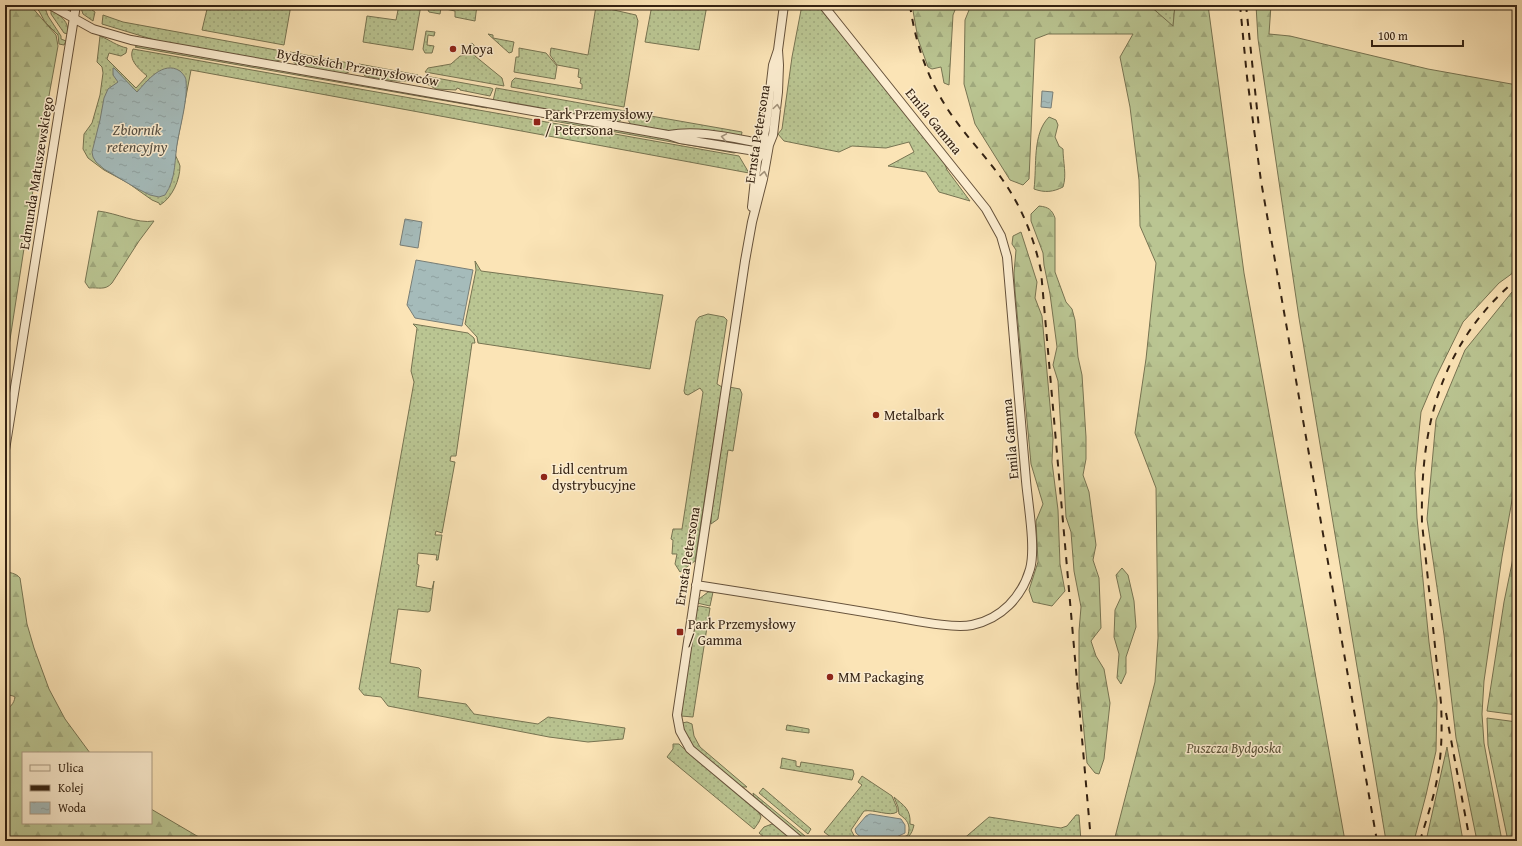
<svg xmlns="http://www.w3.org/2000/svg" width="1522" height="846" font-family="'Gentium Book Plus',serif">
<defs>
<pattern id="grass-dots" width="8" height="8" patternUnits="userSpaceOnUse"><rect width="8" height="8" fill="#bac592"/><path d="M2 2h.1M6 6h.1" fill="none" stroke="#a0a97d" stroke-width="1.8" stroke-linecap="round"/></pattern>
<pattern id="forest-firs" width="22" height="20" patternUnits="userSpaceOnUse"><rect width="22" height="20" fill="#bac592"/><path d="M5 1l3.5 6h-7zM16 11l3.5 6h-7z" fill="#a0a97d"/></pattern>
<pattern id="water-ripples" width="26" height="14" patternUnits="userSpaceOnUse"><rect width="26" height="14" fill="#a5bbba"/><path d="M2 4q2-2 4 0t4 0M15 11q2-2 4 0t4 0" fill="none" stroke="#8fa09f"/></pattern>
</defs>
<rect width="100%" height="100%" fill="#fbe4b6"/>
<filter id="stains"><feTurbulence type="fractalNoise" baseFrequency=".005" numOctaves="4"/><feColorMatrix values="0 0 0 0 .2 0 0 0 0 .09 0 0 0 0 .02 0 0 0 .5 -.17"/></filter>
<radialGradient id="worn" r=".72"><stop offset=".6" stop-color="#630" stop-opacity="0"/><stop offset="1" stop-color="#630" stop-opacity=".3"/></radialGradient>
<path fill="url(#grass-dots)" stroke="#777452" d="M33,5h11l2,1 -1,2 3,8 13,20v3l5,2 -2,4 -5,-1 -1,-9 -13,-13 -6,-11z
M80,5h5l10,7 -2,9 -10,-7z
M208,5h83l-7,40 -82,-15z
M399,5h22l-8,45 -50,-8 4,-26 29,4z
M429,5h48l-2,16 -20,-4v-6l-14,-3 -1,6 -11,-2 -1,-2z
M652,5h55l-8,45 -54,-8z
M802,5h15l125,151 5,14 23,31 -31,-9 -13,-20 -38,-6 26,-14 -5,-10 -23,6 -34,-2 -13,6 -55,-11 -6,-7 4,-5 10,-72z
M1149,5h26l-2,22z
M596,6l40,9 2,6 -14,86 -113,-20 1,-6 3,-3 67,11v-5l-2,-1 1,-5 -3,-1 1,-8 -22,-4 -7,-10 1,-7 37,7z
M51,10c10,6 18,11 17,24l-4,-1 -13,-19z
M103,15l20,7 164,30 -3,7 -12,3 -114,-21 -56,-17z
M426,31l9,1 -1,4 -6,-1 -1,10 7,1 -2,7h-7l-2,-4z
M488,34l5,1v3l21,4 -2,10 -3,1z
M100,36c10,4 17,10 27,12l-1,5 -5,3 -12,-3 -2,6 29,29 11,-12c-8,-7 -19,-16 -14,-27l606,107 10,17 -558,-103 -16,84c1,3 4,8 5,12 0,14 -8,32 -20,39l-1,-2 -7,-3 -24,-17 -24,-13 -16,-12 -5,-9 1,-15 8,-11 8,-28 3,-22 -1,-6 -5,-5z
M472,43l2,2 1,11 27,22 2,8 -79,-14 3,-4 23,-4 9,-8 5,-1 2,-8z
M139,45l348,62v1l-352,-61z
M519,48l27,5 11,13 -2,13 -41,-7 2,-15h3z
M290,52l64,12 -5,8 -6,2 -42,-7c-7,-3 -11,-7 -11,-15z
M359,64l59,11c-8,12 -40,3 -53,1l-6,-7z
M425,76l66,12 2,1 -3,7 -30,-6v-1l-3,-1 -1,2 -20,-1 -9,-5z
M496,88l129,23 -4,9 -5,3 -123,-22z
M628,112l114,20 -1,6c-37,-6 -73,-6 -109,-12l-4,-6z
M548,120h16l174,31v1l-4,1z
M475,261l6,10 182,24 -13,74 -172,-26 -1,-6 -12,-13 11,-54z
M708,314l16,3 3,3 -10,64 5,3 -27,174 -15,11 -5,-8 2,-10h-5l1,-14 -2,-1 2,-10h9l21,-137 -3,-4 -12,7 -3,-1 -1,-3 12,-70 3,-4z
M413,324l55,9 6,5 1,5h-3l-16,113h-5l-1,5 5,1 -13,71 -6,-2 -1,4h7l-4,25h-2l1,-5 -19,-2 -1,11 2,1 -3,21 16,3 2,-8 -4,30 -2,1 -30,-3 -8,54 29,5 2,2 -3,27 48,7 8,10 64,10 10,-7 77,11 -2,11 -35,3 -39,-5 -161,-31 -7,-9 -17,-2 -5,-6 55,-307 -3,-11 6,-43z
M729,387l11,2 2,5 -9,57 -5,-1 -10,69 -7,5v-14z
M708,592h5l-3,14 -13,-3 2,-4z
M700,606l10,2 -17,109 -12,-1 15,-109z
M687,722l5,2 2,12 6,11 47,40h-6l-47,-40c-6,-7 -10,-15 -12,-24z
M787,725l22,4v4l-23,-3z
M673,744h6l3,3 75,61 4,9 -2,5 -5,7 -87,-72 6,-8z
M782,758l14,3v5l4,1 1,-5 52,8 1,4 -2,6 -72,-12 1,-2z
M862,776l30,20 5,12v4c-7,5 -23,-3 -33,-1l-13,19 6,11h-21l-12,-9 38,-47 -4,-3z
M763,788l48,41 -3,5 -49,-41z
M753,793l52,43 -4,1 -47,-39z
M894,797c10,9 17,12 16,27l4,1c-2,10 -7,16 -18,16l12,-6c3,-11 -1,-15 -9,-21l-1,-7z
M1076,815h3l2,26h-120l28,-24 72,11 6,-2z
M772,824l5,2 17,15h-25l-10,-8 5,-6z"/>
<path fill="url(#forest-firs)" stroke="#777452" d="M5,5h25l26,30 2,11 -19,105 -34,221z
M912,5h45l-4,10 -4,70 -5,-2 -3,-16 -9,2 -4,-2 -10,-28z
M971,5h178l24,21 2,-21h33l36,268 101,568h-231l41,-159 3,-44 -2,-150 -21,-55 11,-74 10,-96 -16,-37 -1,-46 -9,-73 -10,-50 13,-23h-85l-13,5 -6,140 -6,6 -13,-5 -35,-56 -11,-40 1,-64z
M1256,5h15l-2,29 21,2 138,33 89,16v185l-18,13 -36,39 -28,57 -14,33 -6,61 2,45 12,124 8,59 -1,50 -10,44 -12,46h-28l-87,-523 -41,-279z
M1049,117l7,3 2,5 -3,12 4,9 4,3c0,13 4,26 0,38 -10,5 -18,6 -29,2 3,-23 -2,-55 15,-72z
M1039,206c10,1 13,4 16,12v54l11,30 6,7 3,11 3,37 4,18 4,62v22l-3,16 6,17 7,53 -3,15 6,18 2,50 -10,13 5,15 8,13 6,34 -6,56 -5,15 -4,-1 -8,-10 -8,-83v-49l2,-24 -7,-36 -3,-39 -5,-15 -8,-136 -5,-16 4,-18 -7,-53 -6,-29 -1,-12 -12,-32v-7z
M98,211c19,2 39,13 56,10l-15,20 -27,42c-7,8 -14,4 -23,5l-4,-6z
M1021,232l16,50 -2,16 7,18 11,123 -1,23 6,48 2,54 5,27 -13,15 -19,-4 -4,-12 9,-28 -2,-41 7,-17 -12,-40 -16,-173 -1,-18 2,-23 -4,-6 1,-8z
M1517,288v184l-15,85 -18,124 -2,33 2,29 18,98h-25l-21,-103 -12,-103 -17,-116 9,-99 29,-70 47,-58z
M1517,539v176l-30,-4 17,-109z
M1122,568l6,7 6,26 2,26 -10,30v16l-5,11 -4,-6 2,-24 -5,-17 1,-27 6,-13 -5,-22z
M5,570c5,4 10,2 15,8l7,46 7,24 15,41 16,30 25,34h-67v70h128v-14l46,27 12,5h-204v-130c5,-4 9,-7 10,-14l-2,-1 -8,-2z
M1487,718l30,4v119h-9l-20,-96z
M1447,747l16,94h-37z"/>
<path fill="url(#water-ripples)" stroke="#787e77" d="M113,68h1l23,24c10,-11 26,-32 43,-21 3,3 6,6 6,10 2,16 -5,42 -8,58 -4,19 -1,39 -13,56l-6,2 -9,-2 -14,-7 -32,-19 -8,-7 -3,-5 -1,-5 8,-32 4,-22 4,-9 10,-7 -5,-7z
M1042,91l11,1 -2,16 -10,-1z
M405,219l17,3 -4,26 -18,-3z
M416,260l57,10 -11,56 -47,-8 -8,-13z
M870,814l31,5 4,6v8l-17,8h-23l-9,-8 -1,-4 11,-13z"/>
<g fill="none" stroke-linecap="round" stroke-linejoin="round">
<g stroke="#66523b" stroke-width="10">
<path id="minor" d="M50,5l43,24 38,11 537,95 12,4 87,14
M778,50l1,15 -1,27 -5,43 -4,10 -6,34 -11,43 -7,39 -68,454 3,16 10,18 110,92
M669,135c30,-6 67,4 97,9
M752,207l5,-46 4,-9 5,-27 7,-60 5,-15 6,-45
M5,450l71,-445
M696,585c64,10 128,20 192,31 21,3 63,13 84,9 29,-6 50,-28 58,-56 6,-21 -2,-65 -4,-88 -6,-74 -12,-149 -19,-224l-6,-21 -15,-27 -163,-204"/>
</g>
<use href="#minor" stroke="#fcedd0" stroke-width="8"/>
<path stroke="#342212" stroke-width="2" stroke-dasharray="7 7" stroke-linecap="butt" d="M910,5c5,36 16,69 35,100 16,26 39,49 57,74 20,28 32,59 39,92l50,570
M1240,5l7,72 14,104 116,660
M1246,5l13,123
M1446,713l24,128
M1420,841c7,-24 16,-49 19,-74 3,-21 3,-43 2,-64l-19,-180c-2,-96 18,-179 95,-244"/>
</g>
<defs><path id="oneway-chevron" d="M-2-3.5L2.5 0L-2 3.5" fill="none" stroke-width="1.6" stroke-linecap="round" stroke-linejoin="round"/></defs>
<g stroke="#a2927a">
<use href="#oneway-chevron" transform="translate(777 107) rotate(-82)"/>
<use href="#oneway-chevron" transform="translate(724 137) rotate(-170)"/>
<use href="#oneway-chevron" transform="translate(764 174) rotate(-80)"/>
</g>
<g fill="#8f2418" stroke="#fcedd0" stroke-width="1.5">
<circle cx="453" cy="49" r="4"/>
<rect x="533" y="118" width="8" height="8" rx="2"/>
<circle cx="876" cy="415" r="4"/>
<circle cx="544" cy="477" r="4"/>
<rect x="676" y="628" width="8" height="8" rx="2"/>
<circle cx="830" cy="677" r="4"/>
</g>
<g text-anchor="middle" stroke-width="3" stroke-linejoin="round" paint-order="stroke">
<g font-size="14" fill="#342212" stroke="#fcedd0" text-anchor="start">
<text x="461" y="54">Moya</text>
<text x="545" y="119">Park Przemysłowy<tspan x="545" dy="16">/ Petersona</tspan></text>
<text x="884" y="420">Metalbark</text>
<text x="552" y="474">Lidl centrum<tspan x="552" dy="16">dystrybucyjne</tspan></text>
<text x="688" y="629">Park Przemysłowy<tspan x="688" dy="16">/ Gamma</tspan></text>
<text x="838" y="682">MM Packaging</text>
</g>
<g font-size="14" fill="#342212" stroke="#fcedd0">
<text transform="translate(358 67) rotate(10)" y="5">Bydgoskich Przemysłowców</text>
<text transform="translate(934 121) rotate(51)" y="5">Emila Gamma</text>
<text transform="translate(757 134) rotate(-81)" y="5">Ernsta Petersona</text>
<text transform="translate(36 173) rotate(-81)" y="5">Edmunda Matuszewskiego</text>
<text transform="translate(1010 439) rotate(-95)" y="5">Emila Gamma</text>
<text transform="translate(687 556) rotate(-81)" y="5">Ernsta Petersona</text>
</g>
<g font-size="14" font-style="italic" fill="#5c5338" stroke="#fcedd0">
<text x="1234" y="753">Puszcza Bydgoska</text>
</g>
<g font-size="15" font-style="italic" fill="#565044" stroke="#fcedd0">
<text x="137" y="135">Zbiornik<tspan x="137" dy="17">retencyjny</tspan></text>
</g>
</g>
<rect width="1522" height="846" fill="none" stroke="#fbe4b6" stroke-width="20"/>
<rect x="6" y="6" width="1510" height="834" fill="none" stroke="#342212" stroke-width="2"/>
<rect x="10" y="10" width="1502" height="826" fill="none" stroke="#342212"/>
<rect x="22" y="752" width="130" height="72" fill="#fcedd0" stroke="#ac9c84"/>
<rect x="30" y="765" width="20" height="6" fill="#fcedd0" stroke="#ac9c84"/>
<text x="58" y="772" font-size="12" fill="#342212">Ulica</text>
<rect x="30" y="785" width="20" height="6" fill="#342212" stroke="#ac9c84"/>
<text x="58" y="792" font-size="12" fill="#342212">Kolej</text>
<rect x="30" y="802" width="20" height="12" fill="url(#water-ripples)" stroke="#ac9c84"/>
<text x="58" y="812" font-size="12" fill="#342212">Woda</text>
<path d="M1372 40v6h91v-6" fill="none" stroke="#342212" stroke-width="2"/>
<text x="1378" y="40" font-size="12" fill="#342212" stroke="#fcedd0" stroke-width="3" paint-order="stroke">100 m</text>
<rect width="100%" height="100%" filter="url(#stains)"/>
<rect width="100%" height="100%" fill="url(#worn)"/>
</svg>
